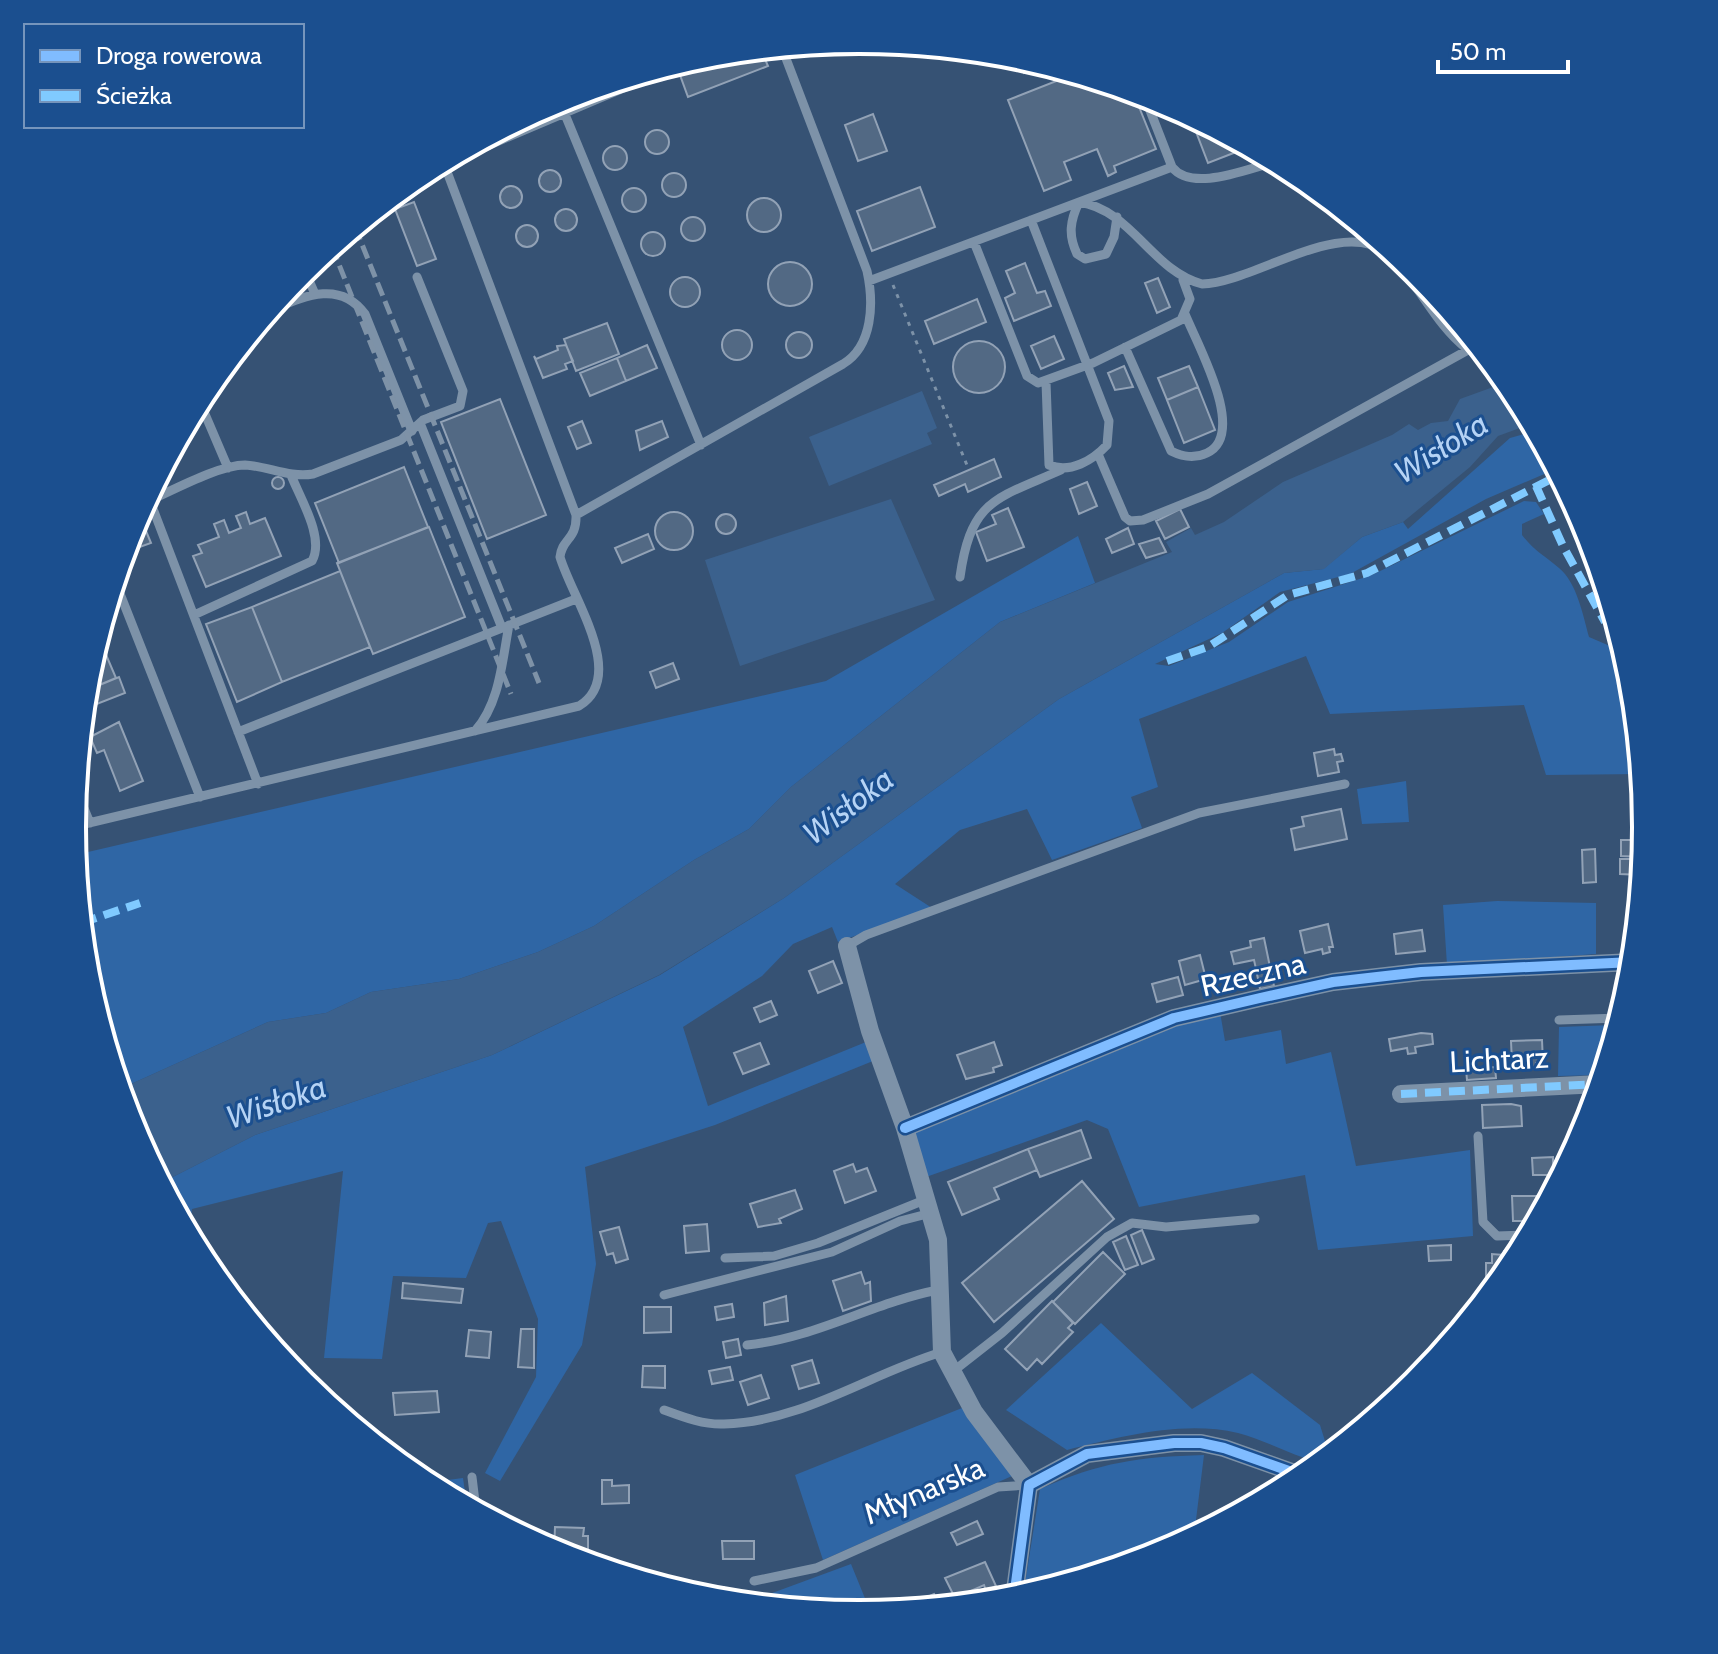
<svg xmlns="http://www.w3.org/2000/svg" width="1718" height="1654" font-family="Cabin,sans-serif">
<rect width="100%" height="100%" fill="#365274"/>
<path fill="#2f66a5" d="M1535,431l21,38 -70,30 -136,75 -70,18 -58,41 -67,31 14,2 60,-24 59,-40 84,-27 152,-74 12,1 8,12 -22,10v11c11,15 23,21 37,33 18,15 24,47 30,69l35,15 7,22 10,100 -95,1 -22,-70 -194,9 -24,-58 -167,63 19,68 -27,10 11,31 -90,32 -25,-51 -67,21 -65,54 37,24 -94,34 -6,-15 -39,17 -31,32 -79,51 25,79 158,-64 7,19 -158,64 -130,42 11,97 -14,81 -82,136 -15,-8 51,-96 2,-58 -37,-98 -13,2 -22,55 -73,-2 -11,83 -58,-1 19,-187 -151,38 -3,25 -28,-51 94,-48 237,-80 168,-80 124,-77 275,-199 225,-126 39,-4 39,-32 41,-15 5,7 102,-91z
M1566,488l20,38 11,35 -27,-45z
M1078,536l17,47 -95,39 -209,165 -42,42 -55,31 -100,66 -56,26 -79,27 -88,13 -45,21 -58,9 -148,67 -33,-109 -12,-125 751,-174z
M1406,781l3,41 -47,2 -5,-35z
M1497,901l99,2v51l-149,11 -4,-60z
M1220,1012l5,29 56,-11 5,34 45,-12 25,114 114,-16 3,86 -155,14 -13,-75 -166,32 -31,-78 -21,-9 -161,57 -14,-41 7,-8 235,-97z
M1614,1025l-12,50 -44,1 1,-49z
M1101,1323l91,86 60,-36 68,52 9,29 -10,8c-28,-6 -53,-22 -81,-29 -56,-13 -118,4 -171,17l-61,-40z
M962,1408l50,68 -189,84 -28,-85z
M1204,1455l-10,81 -34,18 -137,42 17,-107c61,-27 98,-32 164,-34z
M463,1478l4,28 -43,-23z
M851,1564l20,49 -126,-10z"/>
<path fill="#3b618d" d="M1507,382l24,42 -33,12 -28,31 -67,55 -41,15 -38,32 -40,4 -225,126 -275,199 -125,77 -167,80 -237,80 -94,48 -29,-55 -12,-39 148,-67 58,-9 45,-21 88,-13 79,-27 56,-26 100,-66 55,-31 42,-42 209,-165 172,-70 -6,-10 25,-14 4,7 29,-13 59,-40 109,-47 17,-11 9,6 13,-7 17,-2 12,-22z
M922,391l15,37 -10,5 5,11 -103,42 -20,-49z
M891,499l44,101 -195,66 -35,-106z"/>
<path fill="#526984" stroke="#92a2b6" stroke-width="2" d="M761,50l7,16 -80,31 -8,-22 59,-23z
M1018,57l26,8 -20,8z
M1074,74l59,18 23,57 -42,17 2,6 -8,4 -11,-27 -33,13 7,18 -27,11 -36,-91z
M873,114l14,37 -29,10 -13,-36z
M1190,116l59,31 -41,16z
M645 142a12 12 0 1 1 24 0a12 12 0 1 1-24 0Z
M603 158a12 12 0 1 1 24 0a12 12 0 1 1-24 0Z
M539 181a11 11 0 1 1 22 0a11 11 0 1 1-22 0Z
M662 185a12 12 0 1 1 24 0a12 12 0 1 1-24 0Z
M500 197a11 11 0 1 1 22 0a11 11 0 1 1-22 0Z
M920,187l15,40 -63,24 -15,-40z
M622 200a12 12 0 1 1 24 0a12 12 0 1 1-24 0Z
M747 215a17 17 0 1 1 34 0a17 17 0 1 1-34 0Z
M414,202l22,57 -19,7 -22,-57z
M555 220a11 11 0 1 1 22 0a11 11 0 1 1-22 0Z
M681 229a12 12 0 1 1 24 0a12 12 0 1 1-24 0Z
M516 236a11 11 0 1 1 22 0a11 11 0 1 1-22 0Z
M641 244a12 12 0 1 1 24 0a12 12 0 1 1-24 0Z
M768 284a22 22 0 1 1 44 0a22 22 0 1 1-44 0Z
M1025,263l12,30 8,-2 6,15 -37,15 -9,-23 10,-5 -9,-22z
M670 292a15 15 0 1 1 30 0a15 15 0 1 1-30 0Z
M1158,278l12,29 -13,6 -12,-30z
M977,299l9,23 -52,22 -9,-23z
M607,323l12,31 -43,17 -12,-32z
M722 345a15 15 0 1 1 30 0a15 15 0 1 1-30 0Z
M786 345a13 13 0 1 1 26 0a13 13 0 1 1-26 0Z
M1054,336l10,23 -23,10 -10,-23z
M953 367a26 26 0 1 1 52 0a26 26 0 1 1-52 0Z
M566,345l7,16 -8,3 2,5 -24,9 -9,-22 2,3 22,-9 -1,-4z
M647,345l10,23 -31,13 -9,-23z
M617,358l9,23 -36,15 -10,-23z
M1124,366l9,21 -18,3 -7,-17z
M1189,366l9,21 -31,13 -9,-22z
M1198,387l17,43 -31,13 -17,-43z
M500,399l46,116 -59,24 -46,-117z
M582,421l9,22 -14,6 -9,-22z
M662,421l6,16 -28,13 -4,-19z
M994,459l7,18 -33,15 -3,-8 -26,12 -5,-11z
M404,467l24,60 -89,36 -24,-60z
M272 483a6 6 0 1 1 12 0a6 6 0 1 1-12 0Z
M1087,482l10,24 -18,8 -9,-25z
M1008,508l16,39 -37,14 -11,-29 20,-8 -4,-9z
M1180,509l9,18 -24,12 -9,-18z
M246,512l4,12 15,-6 16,38 -75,31 -13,-31 9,-3 -4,-8 21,-8 -5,-13 10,-4 5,13 12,-5 -5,-12z
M655 531a19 19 0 1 1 38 0a19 19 0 1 1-38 0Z
M716 524a10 10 0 1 1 20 0a10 10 0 1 1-20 0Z
M429,527l36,90 -92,37 -36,-91z
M1128,528l6,16 -22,9 -6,-14z
M146,531l5,12 -17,6 -5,-11z
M648,534l6,15 -32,14 -7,-15z
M1159,538l7,14 -20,6 -7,-14z
M340,571l30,76 -88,35 -30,-75z
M252,607l30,75 -45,20 -31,-78z
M98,636l18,42 -31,13 2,-18z
M673,663l6,16 -23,9 -6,-16z
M119,677l6,16 -41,16 1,-18z
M119,722l24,59 -23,10 -16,-41 -7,3 -7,-16z
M1334,749l1,6 6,-1 2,7 -6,1 2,10 -21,4 -4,-23z
M1341,809l6,30 -52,11 -4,-21 13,-3 -2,-9z
M1621,840h24l-2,17 -22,-1z
M1595,849l1,33 -13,1 -1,-33z
M1620,859h23l-2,16 -21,-1z
M1630,884h10l-1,14h-9z
M1328,924l5,23h-4l1,5 -7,2 -1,-5 -17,4 -5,-22z
M1422,930l3,21 -29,3 -2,-20z
M1264,938l6,29 -14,2 -2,-9 -20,4 -3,-12 20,-5 -1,-6z
M1200,955l6,24 -21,6 -6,-24z
M833,961l9,22 -24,10 -9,-22z
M1270,967l4,19 -14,3 -4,-20z
M1178,977l5,18 -26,7 -5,-18z
M771,1001l6,14 -17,7 -6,-14z
M1421,1033l11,1 1,10 -18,3 1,6 -8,1 -1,-6 -16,3 -2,-12z
M1542,1040l1,23h-7v6h-13v-5h-11l-1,-23z
M994,1042l8,23 -9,3 1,4 -28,7 -9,-24z
M760,1043l9,21 -26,10 -9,-21z
M1495,1067l1,11 -29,2 -1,-11z
M1511,1104l10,2 1,20 -39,2 -1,-23z
M1081,1130l10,28 -51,19 -12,-28z
M1028,1149l9,21 -43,18 5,11 -37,16 -14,-33z
M1553,1157v18h-20l-1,-17z
M853,1164l3,8 11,-4 9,23 -31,12 -11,-32z
M1082,1181l32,38 -120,103 -32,-39z
M795,1190l7,19 -23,10 2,4 -23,4 -8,-23z
M1512,1196h28l-4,25h-23z
M707,1224l2,27 -23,2 -2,-27z
M619,1227l9,32 -12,4 -3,-10 -6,2 -7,-23z
M1142,1230l12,29 -12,5 -11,-29z
M1126,1236l12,29 -13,5 -12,-28z
M1451,1245v15l-22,1 -1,-15z
M1504,1251h16l-24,34h-10v-22h6v-9l12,1z
M1103,1252l22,22 -50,50 -22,-22z
M861,1272l4,12 5,-2 1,19 -28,10 -10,-30z
M403,1283l60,6 -2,14 -59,-5z
M786,1296l2,25 -23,4 -1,-22z
M1052,1301l21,22 -5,5 5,4 -31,32 -5,-5 -10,11 -22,-21z
M732,1304l2,13 -17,3 -2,-13z
M644,1307h27v25l-27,1z
M521,1329h13v39l-16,-1z
M469,1330l22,2 -2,26 -23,-2z
M738,1339l3,16 -15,3 -3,-16z
M812,1360l7,23 -20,6 -7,-23z
M643,1366h22v22l-23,-1z
M730,1367l3,13 -21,4 -3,-13z
M761,1375l8,23 -21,7 -8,-23z
M437,1391l2,21 -44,3 -2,-22z
M602,1480h10v6l17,-1v18l-27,1z
M977,1521l6,13 -26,11 -6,-12z
M555,1527l29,1 -1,8h5v21l-13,2 -21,-7z
M722,1541h32v18h-31z
M985,1562l11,24 -10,5 -2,-6 -29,13 -10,-20z
M724,1587l1,14 -32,-6 -1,-4z
M934,1594l5,12 -24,2 -2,-5z"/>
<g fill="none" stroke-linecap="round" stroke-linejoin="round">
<path stroke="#7d92a8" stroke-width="3" stroke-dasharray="4 6" stroke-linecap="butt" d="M893,285l76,185"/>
<path stroke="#7d92a8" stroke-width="9" d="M564,112l137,333
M467,148l20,-2 200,-85
M1172,167c20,26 77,1 103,-5
M1117,217l-3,20 -8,17 -21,5 -8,-5c-9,-19 -7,-33 2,-52 53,8 73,69 123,82 52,-1 142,-70 187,-29 30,28 45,68 78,94
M1031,220l78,201 -2,24c-14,15 -37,29 -58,20l-3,-83
M974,242l53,134 11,7 55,-20 88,-43 9,-21 -7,-19
M304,269l11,25
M869,281l303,-114 -28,-72
M269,311c34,-14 70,-32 96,3l47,117
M1125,347l46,104c12,6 23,8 36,2 41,-19 -10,-109 -22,-139
M199,400l29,68
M420,423l82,205
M1098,454l27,63 5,4 13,-1 65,-26 269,-149
M150,501l108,283
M144,503c26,-11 74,-38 101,-38 23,1 44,13 68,9l88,-34 22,-20 37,-14 3,-15 -46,-114
M576,515l267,-151c30,-18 31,-61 24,-93l-85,-223
M960,577c11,-78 36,-78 101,-107
M115,581l85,216
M194,615l118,-54c13,-23 -12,-63 -21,-86
M475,731c25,-28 27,-70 34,-106
M238,732l338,-133
M76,789l14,34
M72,827l507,-121c49,-30 -7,-108 -19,-149 2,-19 17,-17 16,-42l-133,-354
M847,946l19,-11 333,-122 146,-29
M1559,1020l61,-2
M1478,1136l5,86 14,14 32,-1
M725,1258l49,-2 44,-13 109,-44
M664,1295l168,-43 68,-31 31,-8
M747,1345c69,-7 124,-42 191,-55
M951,1373l51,-40 105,-96 25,-14 34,4 89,-8
M664,1410c19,7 39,15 60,14 78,-2 145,-50 218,-72
M472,1477l4,33
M754,1581l62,-13 182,-81 31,-2"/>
<path stroke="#7d92a8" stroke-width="18" d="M847,946l23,85 35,97 33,112 4,112 32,60 55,73
M1401,1094l199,-10
M905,1128l269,-110 86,-20 73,-16 88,-10 212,-10
M1014,1598l15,-113 58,-31 87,-11h27l23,5 79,28"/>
<path stroke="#7e92a7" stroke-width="5" stroke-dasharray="14 6" stroke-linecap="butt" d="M355,227l184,456
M332,247l179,447"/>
<path stroke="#80caff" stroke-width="8" stroke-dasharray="16 8" stroke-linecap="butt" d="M1536,486l27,60 42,76
M1167,661l41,-14 80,-52 79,-22 192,-98
M81,923l59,-20
M1401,1094l199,-10"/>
<g stroke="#1b4f8f" stroke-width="15">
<path id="cycleway" d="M905,1128l269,-110 86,-20 73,-16 88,-10 212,-10
M1014,1598l15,-113 58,-31 87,-11h27l23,5 79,28"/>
</g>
<use href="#cycleway" stroke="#80bcff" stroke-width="10"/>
</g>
<g text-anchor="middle" stroke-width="6" stroke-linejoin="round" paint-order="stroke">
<g font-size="30" fill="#fff" stroke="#1b4f8f">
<text transform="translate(1253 975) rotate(-13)" y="10">Rzeczna</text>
<text transform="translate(1499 1060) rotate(-3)" y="10">Lichtarz</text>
<text transform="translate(924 1491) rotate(-23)" y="10">Młynarska</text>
</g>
<g font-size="32" font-style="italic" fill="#b5d3f5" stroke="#1b4f8f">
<text transform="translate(1441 448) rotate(-32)" y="11">Wisłoka</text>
<text transform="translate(848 806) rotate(-37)" y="11">Wisłoka</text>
<text transform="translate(276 1102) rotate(-19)" y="11">Wisłoka</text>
</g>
</g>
<path d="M0 0H1718V1654H0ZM86 827a773 773 0 1 1 1546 0a773 773 0 1 1-1546 0Z" fill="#1b4f8f" fill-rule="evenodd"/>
<path fill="none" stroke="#fff" stroke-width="4" d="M86 827a773 773 0 1 1 1546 0a773 773 0 1 1-1546 0Z"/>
<rect x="24" y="24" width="280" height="104" fill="#1b4f8f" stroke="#7695bc" stroke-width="2"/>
<rect x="40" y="50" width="40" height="12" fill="#80bcff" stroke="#7695bc" stroke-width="2"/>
<text x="96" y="64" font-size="24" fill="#ffffff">Droga rowerowa</text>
<rect x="40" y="90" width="40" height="12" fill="#80caff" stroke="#7695bc" stroke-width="2"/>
<text x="96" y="104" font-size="24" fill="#ffffff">Ścieżka</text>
<path d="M1438 60v12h130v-12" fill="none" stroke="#ffffff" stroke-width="4"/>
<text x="1450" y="60" font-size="24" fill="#ffffff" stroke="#1b4f8f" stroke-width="6" paint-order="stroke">50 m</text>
</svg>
